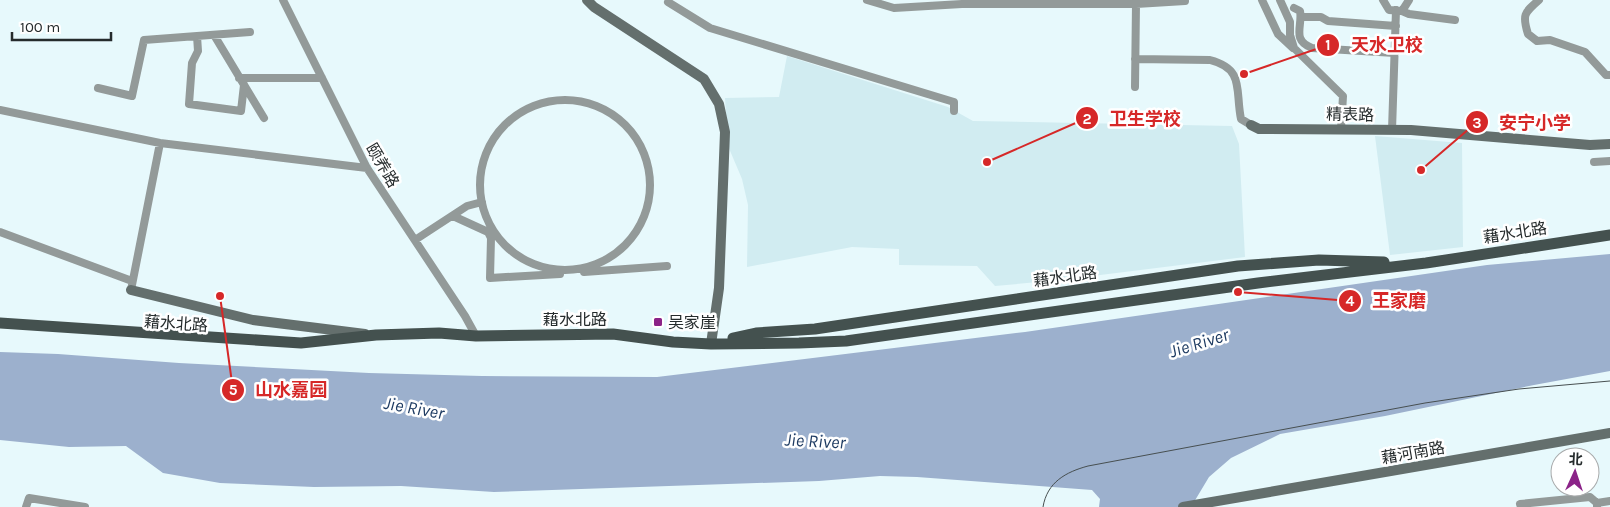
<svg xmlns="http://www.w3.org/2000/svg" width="1610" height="507" font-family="Karla,'Noto Sans SC',sans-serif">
<rect width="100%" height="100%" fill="#e7f9fc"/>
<path fill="#d1ecf1" d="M787,56l161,51 25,14 259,5 7,18 6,113 -185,23 -65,6 -18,-20 -78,-1v-16l-47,-2 -105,20 1,-62 -6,-26 -14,-33 -3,-48 54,-1z
M1375,136l87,7 1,104 -73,8z"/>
<path fill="#9cb0cd" d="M1610,254v117l-76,14 -149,31 -105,18 -49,24 -22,19 -18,30h-92l1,-8 -8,-9 -175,-13 -37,-1 -61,5 -325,11 -93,-6 -87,1 -94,-4 -57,-10 -37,-27 -57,1 -69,-7v-88l58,2 121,9 190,10 113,3 175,1 368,-45 462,-67z"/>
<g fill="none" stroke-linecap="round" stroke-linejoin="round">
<path stroke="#939a99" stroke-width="8" d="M283,0l84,168 98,148 11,20
M867,0l27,8 68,-4h174l49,-3
M1262,0l16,34 15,14
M1280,0l10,22v13l4,13 49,48 -2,33
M1383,0l6,10 13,1 7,-11
M1539,0c-15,13 -17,15 -11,34l9,7 13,-1 35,12 21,23h4
M668,2l42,26 244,74v9
M1294,8l6,3c3,15 -9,29 12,37l83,5
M1402,11l7,3 46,6
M1301,17h20l7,4 68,5
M214,35l50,83
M197,36l1,15 -6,12 -3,41 52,7 3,-26
M1135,59l75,1c35,9 25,30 31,59l10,6
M239,78h83
M1135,87l1,-83
M98,88l34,8 12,-56 106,-8
M480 185a85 85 0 1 1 170 0a85 85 0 1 1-170 0Z
M0,110l160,33 207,25
M1392,130l4,-120
M1594,162l16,-1
M453,216l35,16 3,6 -1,40 70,-4
M0,232l132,49
M415,240l52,-34 15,-4
M584,272l83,-6
M131,290l29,-147
M26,507l3,-9 56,9
M1521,507l-1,-3 70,-7 7,6
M1597,507v-4l13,-2"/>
<path stroke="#646f6d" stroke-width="10" d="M587,0l7,7 110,72 15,25 6,28 -6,156 -8,56
M1251,125l8,4 152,1 179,15 20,-1
M131,290l122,30 112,14
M1183,507l427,-74"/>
<path stroke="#44514f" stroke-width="11" d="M0,323l301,20 75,-8 63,-2 37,3 137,-2 60,8 38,2 88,-1 47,-2 412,-58 168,-20 184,-28
M733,338l23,-5 59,-4 423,-63 81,-6 65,2"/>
<path stroke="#474f50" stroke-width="1" d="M1043,507c4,-25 23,-35 45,-41l337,-63 94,-14 91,-8"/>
</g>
<rect fill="#8b2388" stroke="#fff" stroke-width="2" x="653" y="317" width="10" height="10" rx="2.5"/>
<g text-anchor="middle" stroke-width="5" stroke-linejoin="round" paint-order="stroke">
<g font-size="16" fill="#252b2c" stroke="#fff">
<text transform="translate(1350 114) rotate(1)" y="6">精表路</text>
<text transform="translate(383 165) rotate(59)" y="6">颐养路</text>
<text transform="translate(1515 232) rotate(-9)" y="6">藉水北路</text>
<text transform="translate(1065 276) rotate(-8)" y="6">藉水北路</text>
<text x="575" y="325">藉水北路</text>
<text transform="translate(176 323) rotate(4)" y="6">藉水北路</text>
<text transform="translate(1413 452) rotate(-10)" y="6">藉河南路</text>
</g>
<g font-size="16" fill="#252b2c" stroke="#fff" text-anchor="start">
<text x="668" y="328">吴家崖</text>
</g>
<g font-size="18" font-style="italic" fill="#1e3b62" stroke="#fff">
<text transform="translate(1199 343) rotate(-17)" y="6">Jie River</text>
<text transform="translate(414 408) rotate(10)" y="6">Jie River</text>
<text transform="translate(815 441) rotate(3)" y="6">Jie River</text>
</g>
</g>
<path fill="none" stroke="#d62828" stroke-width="2" d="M1244 74L1328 45M987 162L1087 118M1421 170L1477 122M1238 292L1350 301M220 296L233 390"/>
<g fill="#d62828" stroke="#fff" stroke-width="2">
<circle cx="1244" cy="74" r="5"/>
<circle cx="987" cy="162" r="5"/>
<circle cx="1421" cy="170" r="5"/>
<circle cx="1238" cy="292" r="5"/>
<circle cx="220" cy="296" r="5"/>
<circle cx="1328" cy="45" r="12"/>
<circle cx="1087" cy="118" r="12"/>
<circle cx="1477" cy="122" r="12"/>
<circle cx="1350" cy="301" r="12"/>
<circle cx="233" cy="390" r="12"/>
</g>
<g font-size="15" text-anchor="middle" font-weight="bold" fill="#fff">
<text x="1328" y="50">1</text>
<text x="1087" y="124">2</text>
<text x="1477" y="128">3</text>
<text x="1350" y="306">4</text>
<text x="233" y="395">5</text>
</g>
<g font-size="18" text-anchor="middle" font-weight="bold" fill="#d62828" stroke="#fff" stroke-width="5" stroke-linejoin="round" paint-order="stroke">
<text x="1387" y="51">天水卫校</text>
<text x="1145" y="125">卫生学校</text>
<text x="1535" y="129">安宁小学</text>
<text x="1399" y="307">王家磨</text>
<text x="291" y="396">山水嘉园</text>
</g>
<g transform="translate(1575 472) rotate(3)"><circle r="24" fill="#ffffff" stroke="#a8aaab"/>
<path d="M0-4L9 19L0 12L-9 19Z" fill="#8b2388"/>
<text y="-8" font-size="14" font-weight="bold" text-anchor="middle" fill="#252b2c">北</text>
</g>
<path d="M12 32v8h99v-8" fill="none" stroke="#252b2c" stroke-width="2.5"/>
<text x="20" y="32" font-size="15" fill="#252b2c" stroke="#ffffff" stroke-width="4" paint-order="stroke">100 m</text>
</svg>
